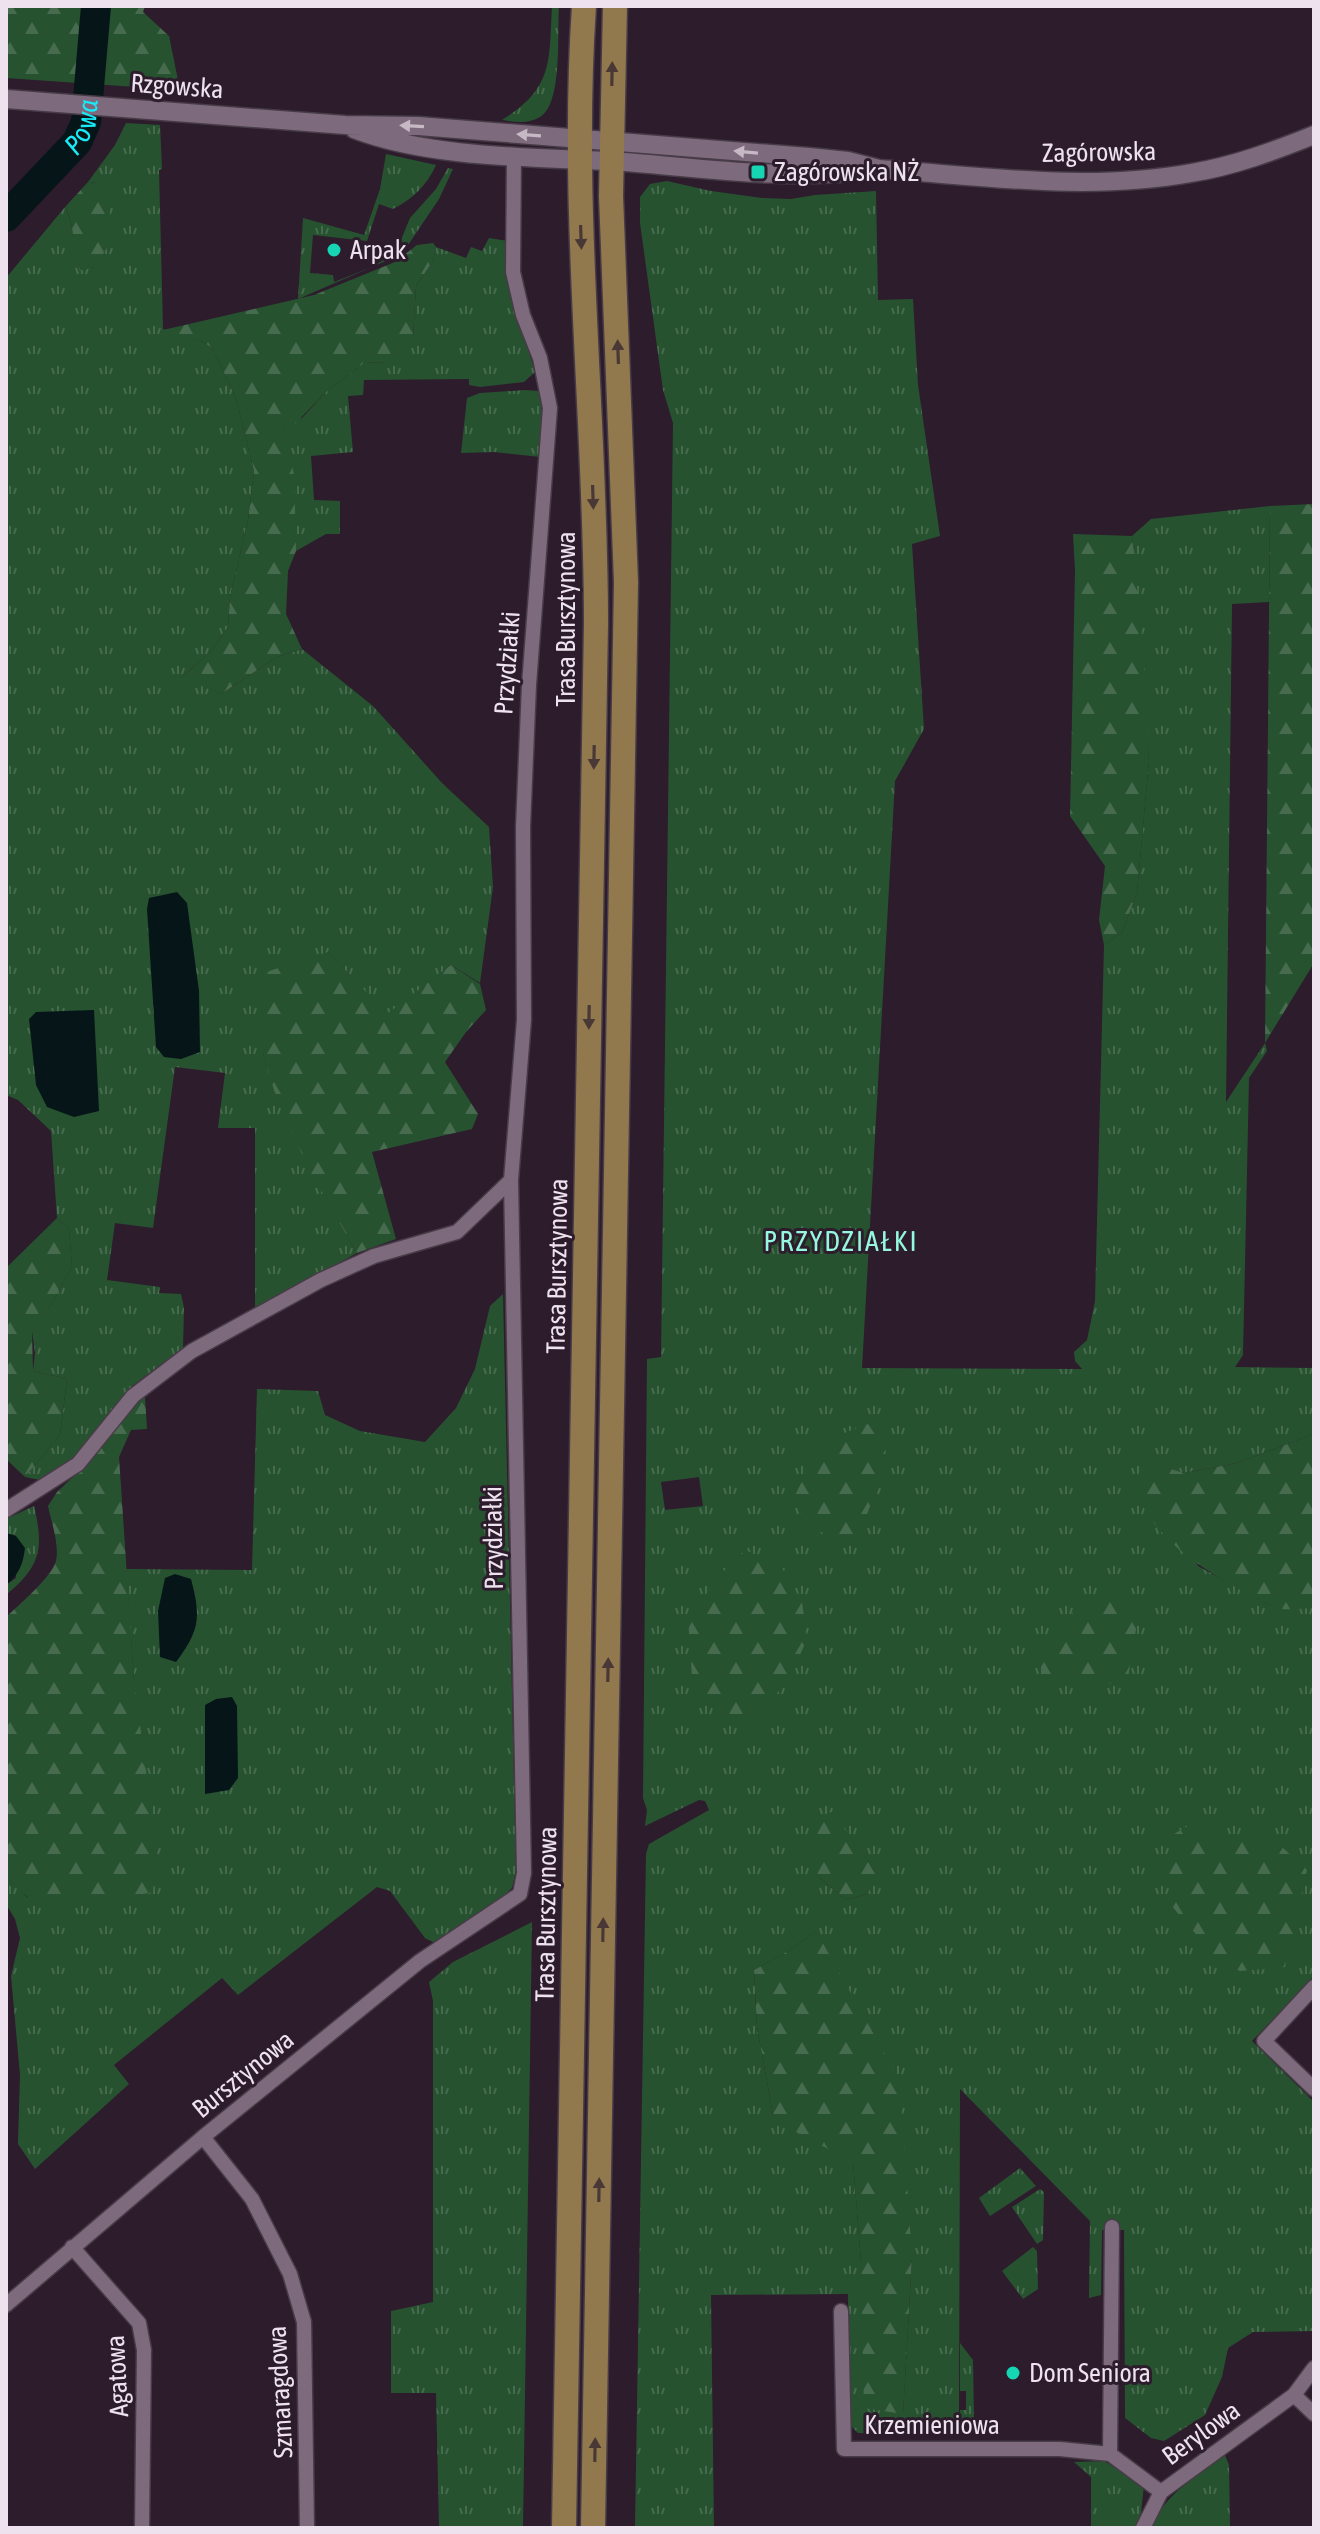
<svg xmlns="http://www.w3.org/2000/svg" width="1320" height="2534" font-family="'Asap Condensed',sans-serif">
<defs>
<pattern id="grass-tufts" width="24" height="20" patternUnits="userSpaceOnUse" patternTransform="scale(2)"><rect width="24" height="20" fill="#275230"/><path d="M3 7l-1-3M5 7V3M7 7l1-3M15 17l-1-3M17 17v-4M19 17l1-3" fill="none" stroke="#476b4e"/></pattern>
<pattern id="forest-firs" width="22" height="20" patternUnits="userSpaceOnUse" patternTransform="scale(2)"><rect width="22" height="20" fill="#275230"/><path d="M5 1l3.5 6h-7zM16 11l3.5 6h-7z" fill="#476b4e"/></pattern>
</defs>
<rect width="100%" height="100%" fill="#2c1c2c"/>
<path fill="url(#grass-tufts)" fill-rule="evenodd" d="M552,6h7c-2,26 4,98 -19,111 -11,7 -25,5 -38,3 52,-32 47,-59 50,-114z
M126,123l34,2 2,44 -3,1 4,159 40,13 9,6 24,50 18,73 -6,49 -18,77 -2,30 -16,23 -30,27 39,17 56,-37 25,-8 71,57 69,77 47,44 4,60 -13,96 -29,-18 -64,50 -59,-63 -65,101c22,72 57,135 94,200l-102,57v-182h-37l7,-55 -50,-6 -22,161 -38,-5 -8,57 53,7 -1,6 22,1 3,14 -1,40 -51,38 -25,30 -26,36 -41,28 -15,-3 35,-42 7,-56 -34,-8 2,-18 -3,-22 19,-26 21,-38 -3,-38 -12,-11 -6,-87 -33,-31 -12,-5v-817l59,-71c9,18 10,43 15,63l15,-3 2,-84 -9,-1 27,-37z
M386,154l50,11c-9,20 -23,34 -43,44l-14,-5 -12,37 -54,-6 -3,38 23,2 1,7 38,-15 24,-15 14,-34 26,-29 12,-21 5,1 -14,30 -37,55 -104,45 5,-81 61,17 16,-46z
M667,181l44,10 51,7 29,1 24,-4 61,-4 2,109 35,-1 5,86 22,151 -28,8 12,185 -29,52 -33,587 220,1 -7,-8 -1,-9 13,-12 8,-39 9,-356 18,-13 15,-39 12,-132 -17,-225 19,-17 119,-13 -1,96 -37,2 -6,498 39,-59 2,8 -18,27 -6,277 -8,12 79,1v66l-77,29 -53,10 -37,-10 51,103 67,37 19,6 30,-2v369l-62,65 62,61v229l-61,1 -25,16 -6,29 -17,38 -41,26 -13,-3 -26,-20 -1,-188h-22l-1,65 -12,3 1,-77 -130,-132 -1,330 1,-9h6v-19h-6v-48l13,17 1,61h-15v14l-101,-2 -6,-6 -2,-13 -2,-120 -137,1 3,233h-79l11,-674 3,-10 60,-34 -4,-9 -6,-1 -54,26 2,-16 -4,-12 4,-439 14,-2 12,-934 -10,-33 -23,-167v-26l10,-13zM699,1477l4,29 -38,4 -4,-28zM832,1813l44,59 -9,22 -21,6 -27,-23zM816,1931l96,327 -9,156 -42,-152 -8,-101 -80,-46 -16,-88 -3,-57 36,-20z
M489,238l19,3 -1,39 28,92 -11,10 -44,5 -11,-2v-6l-105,1 -1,15 -15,1 5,56 -42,4 3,44 26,1v33h-14l-30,17 -18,-129 24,-4 24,-26 38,-29 22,-1 27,-24 3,-52 17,-25 3,-14 30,11 5,-11 11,4z
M525,390l14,1 3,11 -2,55 -46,-5 -33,1 6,-55 13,-5z
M503,1294l13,577 -4,17 -20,19 -57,36 -10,-5 -35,-47 -13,-4 -139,108 -16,-17 -108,87 15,19 -94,85 -17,-25 2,-69 -9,-99 9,-38 -5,-19 -9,-15v-27l21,20 107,-217 -8,-111 126,1 5,-181 61,2 7,24 35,16 65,11 31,-34 19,-39 15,-63z
M34,1506c10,42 7,60 -28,89v-10l10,-7v-42l-10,-3v-14z
M532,1922l-9,606h-84l-3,-135h-45v-82l42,-9v-301l-4,-19 24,-20z
M1020,2168l16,18 -46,30 -11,-18z
M1040,2189l4,3 -1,48 -6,4 -25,-37z
M1033,2247l4,4 1,38 -15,10 -21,-28z
M1225,2455l4,10 1,63h-78c11,-34 46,-52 73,-73z
M1104,2461l40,24 -3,28 -6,15h-44v-51l-17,-15z"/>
<path fill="url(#forest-firs)" d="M6,6h139l-2,6 26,24 11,54 -174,-12z
M88,182l9,1 13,12v48l-15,24 -15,4c-6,-20 -6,-48 -15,-64z
M433,243l3,4 -3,14 -17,25 -3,52 -8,17 -19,7 -22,1 -38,29 -33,34 -15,-4 10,25 6,27 2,77 -8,20 -2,43 16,35 -25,8 -56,37 -40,-16 31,-28 16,-23 2,-30 18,-77 6,-49 -18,-73 -24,-50 -9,-6 -40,-12 151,-35 81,-33 22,-17z
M1314,504v459l-49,80 5,-537z
M1073,534l59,2 11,110 6,115 -12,132 -15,39 -18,13 -5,-25 6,-54 -35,-50 5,-246z
M328,952l59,62 64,-49 29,19 6,26 -20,22 -21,30 33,52 -6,15 -100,23 24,87 -39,14 -49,-85 -34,-78 -11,-37 -3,-79z
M57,1218l12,11 3,38 -21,38 -19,27 1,39 34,8 -7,56 -35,42 -19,-18v-191z
M145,1397l2,32 -16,1 -12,27 15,223 23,174 -4,38c-33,7 -92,17 -124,5 -8,-3 -16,-14 -23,-20v-260c14,-13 41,-36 49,-53 6,-15 -4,-43 -7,-58l9,-14 34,-32 46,-59z
M868,1424l18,27 -11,43 -16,40 -23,7 -30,-18 -12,-25 24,-55z
M1314,1434l-1,174c-10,0 -22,2 -31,1 -16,-4 -31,-13 -45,-21 -43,-24 -92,-57 -104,-108l14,-18 37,11 53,-10z
M745,1550l36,16 21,36 5,37 -15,34 -30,41 -38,12 -32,-49 -4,-59 32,-43z
M1114,1598l24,19 -10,61 -24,7 -60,-6 -3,-18 12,-7 25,-54z
M832,1812l44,60 5,-1 -14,23 -21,6 -27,-23 -7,-17 -3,-41z
M1198,1820l24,22 51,-3 34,31 -22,97 -45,4 -19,-8 -51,-59 -1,-67z
M816,1931l84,150 12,177 -9,156 -39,-6 -3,-146 -8,-100 -59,-31 -21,-16 -16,-88 -3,-57 36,-20z"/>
<path fill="#061618" d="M177,892l10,11 12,88 1,61 -19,7 -17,-2 -8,-10 -9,-138 2,-11z
M94,1010l5,101 -25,6 -27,-10 -11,-22 -7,-66 7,-7z
M6,1533l10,3 9,12c-2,16 -6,27 -19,37z
M175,1574l16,5c10,38 9,51 -15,83l-16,-5 -2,-46 7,-33z
M232,1697l5,9 1,72 -9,12 -24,4v-89l11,-6z"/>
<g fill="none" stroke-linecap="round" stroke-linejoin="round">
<path stroke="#061618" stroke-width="30" id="s1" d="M6,217l71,-75 9,-20 10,-116"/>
<g stroke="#483b48" stroke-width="17">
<path id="minor" d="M6,1510l72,-46 55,-68 59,-45 129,-71 53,-24 83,-24 54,-52
M1314,1987l-50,54 50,48
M203,2137l49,62 38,75 14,48 3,206
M72,2247l67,76 5,27 -2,178
M6,2305l197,-168 217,-176 100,-67 4,-21 -13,-693 13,-160 -1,-193 6,-142 21,-277 -10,-50 -17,-43 -10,-43 1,-117
M841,2311l3,138h216l50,5
M1294,2395l20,19
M1110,2454l2,-227
M1110,2454l51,38
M1143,2528l18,-36 133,-97 20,-27"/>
</g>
<g stroke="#483b48" stroke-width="21">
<path id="tertiary" d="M6,99l339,26 73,1 391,31 39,4 31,8c103,7 209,23 312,4 43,-7 83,-22 123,-38
M354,129c77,30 186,28 270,33 78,6 159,18 236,9"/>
</g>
<g stroke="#483b48" stroke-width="27">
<path id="primary" d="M564,2528l32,-1905c0,-206 -26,-411 -12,-617
M593,2528l33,-1946 -15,-386 4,-190"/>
</g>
<use href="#minor" stroke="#7d6a7c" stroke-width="14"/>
<use href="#tertiary" stroke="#7d6a7c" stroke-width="18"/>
<use href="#primary" stroke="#91794d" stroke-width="24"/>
</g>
<defs><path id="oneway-solid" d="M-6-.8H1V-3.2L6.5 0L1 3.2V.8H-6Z" transform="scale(2)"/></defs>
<g fill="#4a3836">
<use href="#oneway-solid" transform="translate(612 74) rotate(-89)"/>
<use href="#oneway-solid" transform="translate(581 237) rotate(88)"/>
<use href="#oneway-solid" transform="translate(618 352) rotate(-92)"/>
<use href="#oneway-solid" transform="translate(593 497) rotate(88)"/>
<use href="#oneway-solid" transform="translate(594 757) rotate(91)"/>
<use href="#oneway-solid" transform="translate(589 1017) rotate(91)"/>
<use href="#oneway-solid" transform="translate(608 1670) rotate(-89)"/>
<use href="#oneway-solid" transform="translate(603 1930) rotate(-89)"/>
<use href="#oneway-solid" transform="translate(599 2190) rotate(-89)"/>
<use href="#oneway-solid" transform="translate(595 2450) rotate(-89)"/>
</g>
<g fill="#c6b8c5">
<use href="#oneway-solid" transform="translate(412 126) rotate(-177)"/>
<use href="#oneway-solid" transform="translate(529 135) rotate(-176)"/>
<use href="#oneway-solid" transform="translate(746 152) rotate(-175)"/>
</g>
<g fill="#15d5b3" stroke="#2c1c2c" stroke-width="3">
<rect x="750" y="164" width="16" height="16" rx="4"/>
<circle cx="334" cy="250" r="8"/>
<circle cx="1013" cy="2373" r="8"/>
</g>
<g text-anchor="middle" stroke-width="6" stroke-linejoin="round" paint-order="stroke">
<g font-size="26" fill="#ede2ed" stroke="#2c1c2c">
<text transform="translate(177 86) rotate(4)" y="9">Rzgowska</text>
<text transform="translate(1099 152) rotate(-1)" y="9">Zagórowska</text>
<text transform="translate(566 619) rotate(-90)" y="9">Trasa Bursztynowa</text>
<text transform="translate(507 663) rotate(-86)" y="9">Przydziałki</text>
<text transform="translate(557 1266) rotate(-89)" y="9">Trasa Bursztynowa</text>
<text transform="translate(493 1538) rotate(-91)" y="9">Przydziałki</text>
<text transform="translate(546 1914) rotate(-89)" y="9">Trasa Bursztynowa</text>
<text transform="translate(243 2074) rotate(-39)" y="9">Bursztynowa</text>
<text transform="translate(117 2376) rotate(-93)" y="9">Agatowa</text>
<text transform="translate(280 2392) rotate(-93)" y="9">Szmaragdowa</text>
<text x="932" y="2434">Krzemieniowa</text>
<text transform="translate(1201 2433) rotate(-36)" y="9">Berylowa</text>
</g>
<g font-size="26" fill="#ede2ed" stroke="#2c1c2c" text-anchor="start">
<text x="774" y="181">Zagórowska NŻ</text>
<text x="350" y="259">Arpak</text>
<text x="1029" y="2382">Dom Seniora</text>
</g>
<g font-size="28" font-style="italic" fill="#18eaf8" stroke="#2c1c2c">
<text dy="10" stroke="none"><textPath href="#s1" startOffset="120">Powa</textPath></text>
</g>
<g font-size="28" letter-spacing="2" fill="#95f7de" stroke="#2c1c2c">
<text x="841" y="1251">PRZYDZIAŁKI</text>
</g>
</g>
<rect width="1320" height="2534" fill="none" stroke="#ede2ed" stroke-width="16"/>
</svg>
